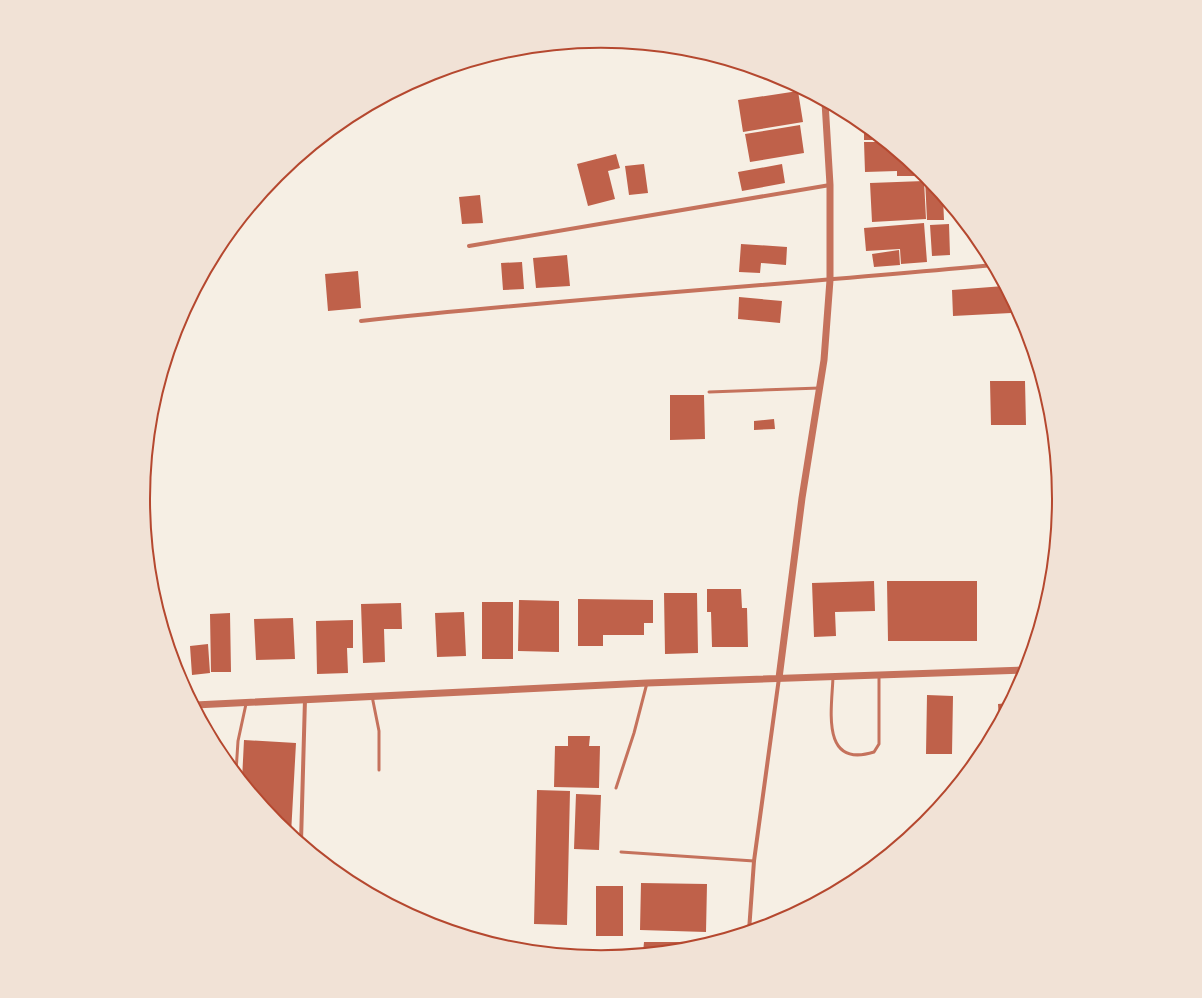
<svg xmlns="http://www.w3.org/2000/svg" width="1202" height="998" font-family="'Public Sans',sans-serif">
<rect width="100%" height="100%" fill="#f6efe4"/>
<path fill="#bf614a" d="M798,91l5,31 -60,10 -5,-32z
M800,125l4,28 -54,9 -5,-28z
M864,125l18,15h-18z
M864,142h20l41,34h-28v-5l-32,1z
M616,154l4,14 -12,3 7,28 -27,7 -11,-42z
M644,164l4,29 -19,2 -4,-29z
M782,164l3,19 -43,8 -4,-19z
M925,178h2l16,19 1,23h-17z
M924,181l2,38 -54,3 -2,-39z
M480,195l3,28 -21,1 -3,-27z
M924,223l3,39 -26,2 -1,-15 -34,2 -2,-23z
M949,224l1,31 -18,1 -2,-31z
M741,244l46,3 -1,18 -25,-2 -1,10 -21,-1z
M899,250l1,15 -26,2 -2,-13z
M567,255l3,31 -34,2 -3,-30z
M522,262l2,27 -21,1 -2,-27z
M358,271l3,37 -33,3 -3,-37z
M1004,286l6,12 1,15 -58,3 -1,-26z
M739,297l43,4 -2,22 -42,-4z
M990,381h35l1,44h-35z
M670,395h34l1,44 -35,1z
M774,419l1,10 -21,1v-9z
M874,581l1,30 -40,1 1,24 -22,1 -2,-54z
M887,581h90v60h-89z
M707,589h34l1,19h5l1,39h-36l-1,-35h-4z
M664,593h33l1,60 -33,1z
M578,599l75,1v23h-9v12h-41v11h-25z
M519,600l40,1v51l-41,-1z
M482,602h31v57h-31z
M401,603l1,26h-18l1,33 -22,1 -2,-59z
M464,612l2,44 -29,1 -2,-44z
M230,613l1,59h-20l-1,-58z
M293,618l2,41 -39,1 -2,-41z
M353,620v28h-6l1,25 -31,1 -1,-53z
M208,644l2,29 -18,2 -2,-29z
M927,695l26,1 -1,58h-26z
M1009,703l-10,18 -1,-17z
M568,736h22l-1,10h11l-1,42 -45,-1 1,-41h13z
M244,740l52,3 -5,91 -14,-11 -35,-43z
M537,790l33,1 -3,134 -33,-1z
M576,794l25,1 -2,55 -25,-1z
M641,883l66,1 -1,48 -66,-2z
M596,886h27v50h-27z
M644,942h59v2l-13,4 -47,5z"/>
<g fill="none" stroke-linecap="round" stroke-linejoin="round">
<path stroke="#c5725c" stroke-width="3" d="M709,392l111,-4
M833,677c-1,31 -13,92 41,75l5,-8v-69
M372,696l7,35v39
M236,772l2,-31 8,-37
M616,788l18,-55 13,-50
M621,852l133,9"/>
<path stroke="#c5725c" stroke-width="4" d="M469,246l361,-61
M361,321c210,-23 421,-36 632,-56
M301,842l4,-143
M749,931l5,-70 25,-183"/>
<path stroke="#c5725c" stroke-width="7" d="M779,678l23,-180 22,-138 6,-80v-95l-5,-83
M195,705l452,-22 378,-13"/>
</g>
<path d="M0 0H1202V998H0ZM150 499a451 451 0 1 1 902 0a451 451 0 1 1-902 0Z" fill="#f1e2d6" fill-rule="evenodd"/>
<path fill="none" stroke="#b5482f" stroke-width="2" d="M150 499a451 451 0 1 1 902 0a451 451 0 1 1-902 0Z"/>
</svg>
